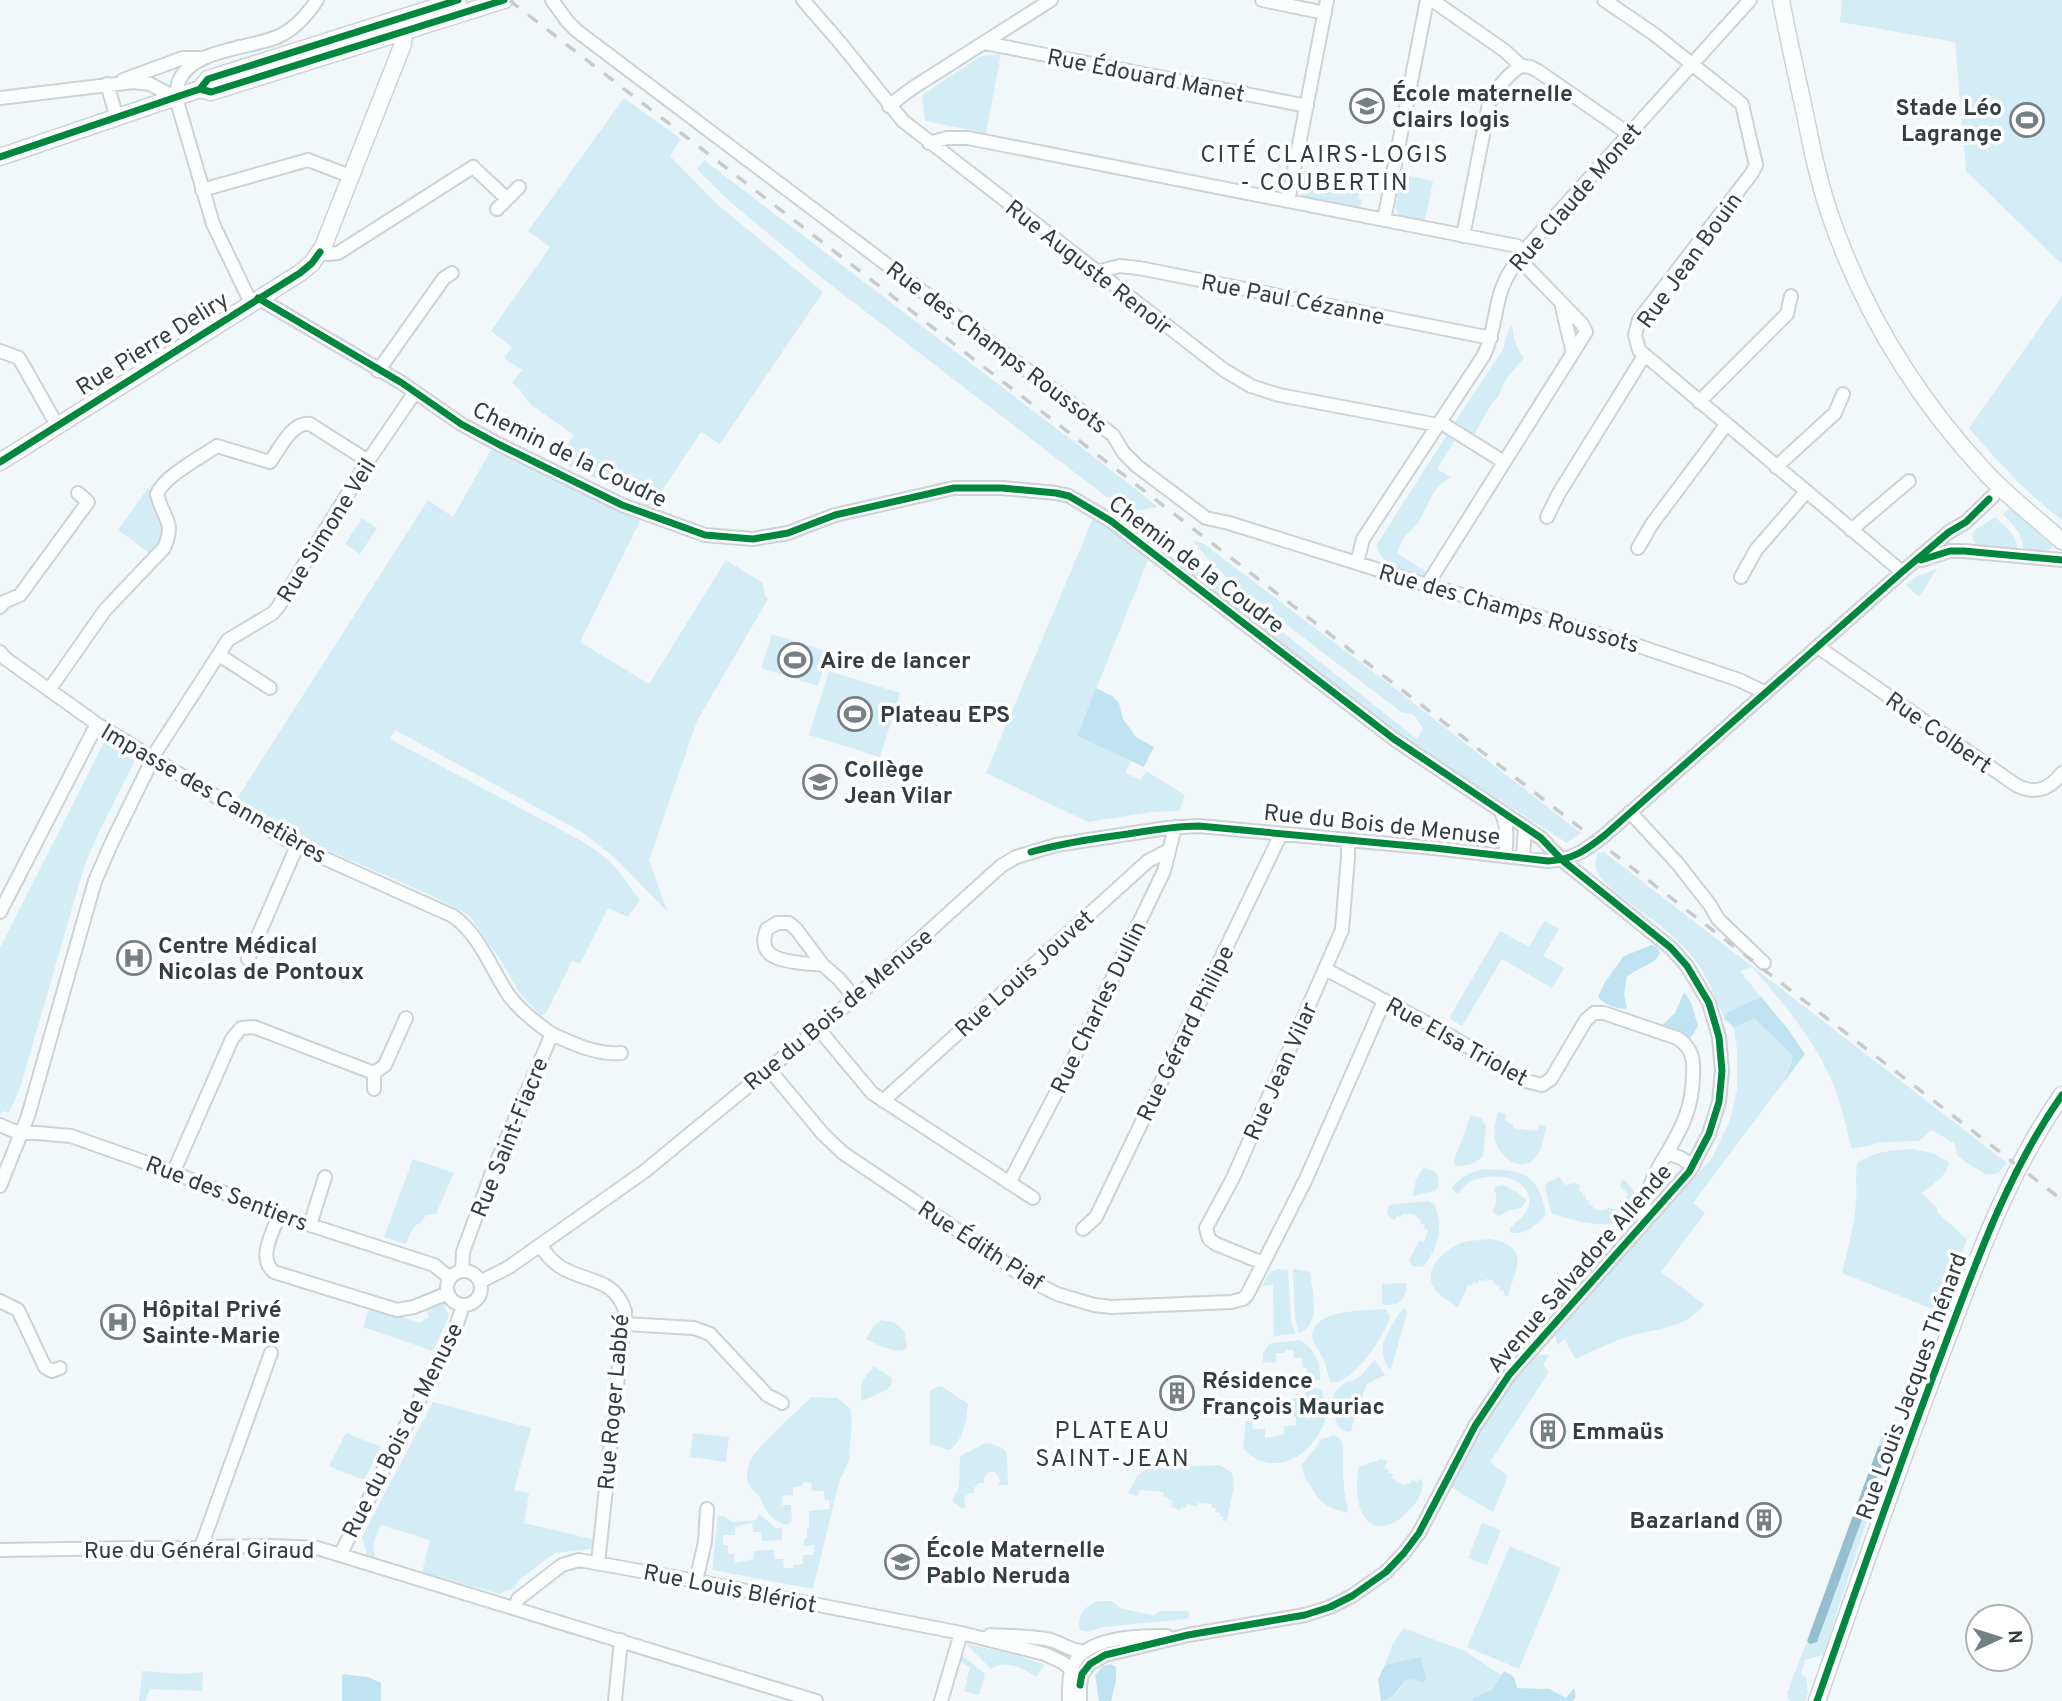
<svg xmlns="http://www.w3.org/2000/svg" width="2062" height="1701" font-family="Overpass,sans-serif">
<rect width="100%" height="100%" fill="#f2f8fa"/>
<path fill="#d4ecf5" d="M1842,0h220v264l-96,-93 -11,-129 -115,-20z
M1001,54l-15,79 -61,-12 -3,-26 59,-39z
M624,98l57,41 -11,17 47,48 106,88 -103,152 -19,-12 -51,77 -15,-11 -3,-27 -13,18 -62,-29 17,-25 -43,-30 -11,-15 -8,-7 10,-13 -18,-12 8,-11 -21,-16 59,-84 -22,-16z
M704,160l433,330 20,17 -24,4 -12,-3 -303,-233 -89,-74 -32,-32z
M1400,174l33,7 -8,40 -25,-5 -5,-8z
M1301,175l60,11 -3,13 4,1 -2,8 -56,-10 -6,-8z
M2062,296v224c-35,-26 -65,-59 -93,-92z
M1512,324c1,13 4,24 12,34l-18,21 -8,18 -6,6 -16,28 -1,4 -21,-12 49,-73 5,-19z
M1448,433l8,5 -19,31 14,8c-19,10 -22,27 -32,44 -4,7 -10,11 -15,17 -3,4 -5,11 -7,15l31,20 -3,2c-18,-6 -46,-7 -48,-31z
M491,450l149,71 -60,121 69,42 77,-124 37,23 2,13 3,3 -71,122 -48,139 18,51 -52,-53 -33,-26 -187,-102 -5,9 190,101c15,9 33,22 43,37 6,8 11,16 17,23l-12,17 -20,-9 -28,56 -8,-3 -26,52 -5,3 -22,-24 -18,-31 -32,-46 -39,-20 -132,-58 -62,-37 192,-300 25,17z
M148,488c18,28 26,38 1,65l-31,-23z
M2012,506l40,36v5l-9,6 -18,-2 -6,-19 -16,-18z
M1094,516l55,42 -72,178 54,25 -6,12 16,7 5,-9 39,24 -6,16 -28,1 -63,10 -102,-49z
M1995,517c9,9 23,18 22,32l-42,-5 -3,-9 3,-5z
M362,518l15,10 -17,26 -15,-10z
M1193,540l11,4 176,133 201,156 -14,10 -170,-109 -220,-173c20,1 35,16 50,27l190,151 6,-11 -9,-13 -13,-3 -164,-125 -31,-30z
M1937,569l-18,28 -13,-12 11,-9z
M772,634l56,18 -10,34 -57,-18z
M829,671l71,22 -20,64 -71,-22z
M104,742l31,18 -38,76 -13,31 -63,218 -12,28 -5,-2 -4,3v-166z
M1604,852l403,311 -9,10 -12,2 -29,-19 -2,-12 -23,-14 -13,11 -35,1 -32,7c-7,-24 -11,-49 -22,-72 -19,-42 -49,-76 -78,-110l-12,4 21,26 -34,15 -3,6c-8,-19 -16,-41 -29,-58 -10,-13 -22,-24 -34,-34 -16,-13 -59,-39 -65,-57 -2,-5 0,-11 2,-16z
M1544,921l15,8 -16,27 21,12 -12,20 -50,-29 -40,67 -13,-8 51,-87 29,16z
M1754,1018l38,37v7l-9,21 -90,120 12,10 -44,59 43,32c-16,25 -52,25 -78,33 -18,6 -34,15 -51,22l-10,-20 -8,6 -2,-11 157,-176 18,-38 7,-30v-40l-3,-22z
M1498,1112l8,2 -1,6 8,5v3l24,3 3,-6 6,2c-2,11 -4,23 -11,31 -15,17 -37,-3 -40,-19 -2,-10 1,-18 3,-27z
M1471,1115l10,3 5,8 -3,31 -14,8 -14,1 -1,-6z
M1913,1149l19,4 17,9c-1,14 -17,23 -27,31l15,15 1,5 29,26 -27,73 -98,-39c6,-23 12,-47 14,-71 1,-13 -1,-26 1,-39 17,-12 35,-13 56,-14z
M413,1159l41,14 -18,41 -10,1 -5,8 -7,3 -8,18 -22,-7z
M1424,1167l12,5 2,7v8l-3,4 -22,5 3,-17z
M1483,1169c39,1 55,3 63,45 -10,11 -18,20 -34,19l-3,-3c6,-9 19,-15 20,-27 2,-29 -41,-31 -59,-21 -5,3 -8,7 -12,12l-4,-2 -2,-5c10,-11 17,-14 31,-18z
M1560,1177l5,8 9,-2 6,2 -1,6 4,1 -1,3 4,1 -1,3 4,2 -1,3 5,2v2l9,3 1,-2 4,1 1,-3 9,3 2,-6 5,1 4,-12 -8,-6 2,-9 11,11 4,13c-16,34 -51,21 -81,13l-5,-2 -6,-27 3,-4z
M1503,1185l14,7 9,8c-3,9 -6,8 -14,10 -5,1 -9,4 -14,6l-6,-5c5,-8 6,-13 2,-22l3,-3z
M1428,1201l7,4c8,26 4,41 -12,62l-10,-1 -4,-6 10,-19 5,1 4,-12 -4,-1 1,-4 -5,-1 1,-4 -4,-2v-2l-9,-3 -1,2 -5,-1 -1,3 -5,-1 -1,4 -4,-2 -4,-4 2,-9z
M1491,1239c40,8 25,28 17,57l-5,-1 1,-4 -5,-1 1,-4 -6,-2v-3l-8,-2 -1,2 -6,-1 -1,4 -5,-2 -1,4 -4,-1 -10,22c-8,-5 -21,-12 -25,-21 -10,-19 15,-39 31,-44 8,-2 18,-2 27,-3z
M1278,1269l10,1 3,50 4,14 -21,2 -1,-51 -10,1c3,-9 5,-15 15,-17z
M1293,1269l17,3c2,19 12,52 -11,61l-4,-14z
M1406,1283c2,16 -8,25 -24,21v-20z
M443,1301l6,15 -16,35 -70,-24 7,-21 49,17 10,-6 -3,-8z
M1386,1309l4,8c-6,20 -36,66 -59,66 -3,-9 -6,-19 -9,-27 -3,-6 -10,-13 -10,-20 2,-28 54,-25 74,-27z
M1403,1309h3l1,4 -16,56h-2c-14,-26 -2,-33 10,-56z
M881,1320l12,2 11,8 3,15 -1,4c-12,5 -28,-4 -40,-10l8,-13z
M1300,1340c13,7 22,25 20,39l-15,6 -10,1v-8l12,-1v-9l-5,-1v-9h-8l-1,-8h-8v3h-9v9l-13,1v-9l6,-10z
M1534,1354l15,1 -6,10 6,7 -59,90 18,14 -15,36 -44,-26 47,-81z
M1375,1360l10,15 -18,9 -13,34 -3,14c-4,-1 -8,0 -11,-4 -6,-6 -9,-26 -6,-34 2,-5 8,-9 12,-12 13,0 20,-14 29,-22z
M874,1366l18,12v5l-5,7 -25,11c-4,-15 2,-25 12,-35z
M941,1386l27,18c-2,18 -4,34 -18,46l-20,-6v-51l2,-4z
M1315,1387l7,4c3,10 6,21 2,32 -12,34 -53,57 -81,25l3,-27 6,-1 1,9h12v9l19,-4v-8l12,-1v-8l-6,-1 -1,-9h-5l-1,-7 20,-3 6,-9z
M811,1397l26,1 13,10 2,12 -3,40 -10,22 -26,107 -101,-19 6,-54h6l9,6 23,-2 3,-6 17,14h6v12l-20,1 -1,-9h-8l-1,-9 -17,4v8h-12v10h5v9h6l1,9 19,-4v-8l20,-1 1,9h8l1,9h9v-3l10,-1v-9h11v-10l-10,1v-7l3,-1v-9h2v-18l21,-2 -1,-9h-4l-1,-9h-12l-1,-9 -8,1 -1,3 -9,1v8l-11,1v9h9l1,16 -5,4c-14,-4 -21,-12 -26,-25 -2,-7 -10,-10 -13,-17 -2,-7 -1,-15 2,-22 9,-17 46,-48 61,-64z
M433,1402l98,26 -17,62 15,3 -5,30 68,16 2,4 -3,6 -36,4 -35,26 -6,9 -15,6 -77,-22 8,-32 -49,-15 -8,18 2,15 -8,-3 -5,-18z
M1896,1419l2,7 -75,229 -18,5 -4,14 5,4 2,15 -3,8h-15l-3,-8 20,-52 1,2 9,-1 69,-188 1,-6 -6,-3 -3,2 5,-16z
M346,1433l35,14 -17,33 -35,-14z
M693,1433l36,4 -3,25 -36,-5z
M1334,1435l7,5c4,16 1,30 3,45 0,10 4,18 4,28 -11,-3 -25,-7 -31,-17 -2,-1 -2,-4 -3,-5 -8,-11 -10,-11 -12,-27l14,-16 4,-8z
M986,1443l10,2 9,5 2,7 1,28h-11l3,-3 -1,-5 -5,-5h-5l-5,6v5h-5l-5,5v5h-5l-5,5 1,6 2,3 -6,1 -9,-7 7,-14 1,-31z
M1381,1459l6,2 -2,7 4,2 -1,3 5,1 -1,4 4,2v2l9,3 1,-2 4,1 2,-4 5,2 1,-3 4,1c4,18 -22,45 -40,46 -26,2 -28,-42 -23,-59z
M1220,1465l12,8 2,13 -7,35 -5,-1 1,-3 -4,-1 1,-3 -5,-1 1,-3 -5,-2 1,-3 -14,-1 -2,3 -9,-2 -2,4 -4,-1 -1,3 -9,-3 2,-6 -10,-5 1,-4 -24,-2 -2,6 -10,-3 9,-17 11,-8z
M1482,1523l19,7 -14,35 -19,-7z
M1510,1546l51,22 -42,101 -52,-22z
M1098,1601h14l8,7 34,8 5,-5h29l2,4 -3,4 -84,8 -15,5 -8,-2c-4,-14 6,-25 18,-29z
M1403,1628l62,23 36,24 -10,15 -19,8 1,3h-90l15,-9 7,-13h9l6,-22 -35,8 7,-20z
M966,1644l50,11 29,10 -9,12c-14,-9 -29,-18 -45,-8z
M961,1654l24,20 -6,21 -15,-4 6,-24 -11,-6z
M142,1671l40,3 21,-2 -1,19 -52,-2 -5,12h-6z"/>
<path fill="#bfe3f1" d="M1096,688l16,8 7,7 4,16 13,18 18,10 -10,20 -67,-31z
M1652,945l6,3 2,6 -6,7 -27,15 -3,19 3,14c-12,-1 -21,-3 -29,-12l7,-15 19,-26z
M1684,992l7,10 7,24 -9,15 -28,-15 14,-13z
M1761,997l27,32 17,25 -22,29 9,-21v-7l-38,-37 -20,10 -10,-10 3,-6z
M1420,1657l6,21 -3,5 -9,-4 -9,1c-6,9 -12,19 -24,21l-3,-22 7,-14z
M1110,1664l6,3v13l-5,21h-12l-4,-26 8,-9z
M1504,1671l10,6 3,11 32,1 17,9 8,-10 2,8 -3,5h-100l-1,-3 19,-8z
M342,1674l26,3 13,6v18h-39z"/>
<path fill="#94bfcf" d="M1881,1445l5,1v8l-69,188 -7,2 -3,-3 71,-194z"/>
<g fill="none" stroke-linecap="round" stroke-linejoin="round">
<g stroke="#cbd3d7" stroke-width="16">
<path id="street" d="M552,0l15,21 10,10 536,404 10,17 14,14 69,52 23,5 198,62 206,59 106,36 27,13
M803,0l39,45 61,76 321,249 27,16 28,9 159,30
M1262,0l63,13
M1432,0l73,51 16,15 9,1 8,4 91,63
M1604,0l50,34 88,70 14,61 -4,8 -113,147 -4,15 4,15 263,222
M985,43l322,63
M123,80l60,-22h20
M107,84l10,34
M0,98l133,-16 17,2 26,14
M889,106l22,-17 140,-89
M929,143l18,-5h21l549,108 7,6
M202,190l106,-30 42,16
M1288,201l39,-201
M497,209l22,-22
M1384,220l43,-220
M1463,236l26,-132c6,-14 19,-30 32,-38
M320,252l8,2 10,-1 135,-86 33,31
M1096,272l24,-6 19,2 352,70
M258,298l144,85 59,41 39,21 122,60 83,30 48,4 35,-6 47,-18 119,-27h48l54,5 13,3 42,25 283,218 147,99 21,22 109,88 16,18 22,37 10,34 3,34 -3,31 -10,32 -20,38 -180,203 -34,51 -56,107 -15,20 -18,19 -34,24 -22,11 -25,8 -117,20 -83,20 -15,9 -8,10 -2,11
M251,303l-38,-79 -37,-126c1,-5 1,-12 3,-17 13,-32 69,-32 98,-44 17,-7 30,-22 40,-37
M1562,307l11,46
M0,351l19,7 38,67
M378,371l66,-93 8,-5
M1699,402l88,-88 4,-18
M1440,422l64,40
M1776,467l59,-54 8,-19
M1547,517l12,-24 85,-137
M1851,530l58,-49
M1638,548l14,-24 74,-99
M1922,560l28,-9h14l98,9
M1357,563l6,-24 121,-184c10,-21 10,-42 17,-64 6,-18 17,-32 29,-47l220,-244
M1741,577l15,-27 50,-58
M1427,585l159,-253 -4,-8 -63,-65
M0,607l4,-5 16,-7 68,-93 -10,-9
M1818,647l198,138c19,10 33,5 46,-12
M0,652l6,7 91,65 200,122 156,70c28,20 38,54 57,81 12,15 26,26 42,37
M219,655l51,33
M49,690l56,-80 59,-62c12,-27 -1,-29 -7,-54 6,-17 44,-37 60,-48l53,16c9,-12 22,-41 40,-38l58,37
M1501,812c7,14 6,28 4,43
M1630,812l48,52 32,41 8,14 46,44
M1523,857l2,-30
M0,912l97,-188
M248,959l49,-113
M823,965c-22,-3 -71,0 -56,-36l10,-6h12l7,6 27,36 16,14 16,19
M1325,969l115,61 86,51 16,4 9,-6 35,-59 8,-7h10l73,25c15,9 17,21 16,38 -1,32 -10,50 -26,77l14,5 12,8
M817,1027l55,66 161,105
M769,1069l54,65 20,19 153,103 26,20 35,18 37,11 17,2 120,-5 12,-3 4,-4 59,-116 78,-178
M374,1073v16
M883,1101l265,-240 21,-11
M0,1125l14,6 57,5 96,34 112,45 155,50 16,13
M173,1173l59,-134 9,-11 13,-1 120,46 11,-8 21,-47
M1009,1183l60,-115 95,-197 11,-44
M0,1186l28,-70 67,-235 17,-39 45,-92 71,-110 45,-27 5,-6 90,-146 47,-69
M279,1215c-6,17 -22,43 -5,57l123,38 17,-3 34,-14
M1644,1223c-5,-19 12,-53 23,-70
M310,1225l15,-48
M1083,1229l13,-12 185,-383
M540,1245c5,8 11,15 19,21 25,17 55,10 66,45l-27,252
M1263,1263l-47,-19 -7,-5 -3,-11 27,-50 109,-248 6,-73v-17
M462,1271l1,-19 28,-77 61,-141c22,10 44,21 69,19
M447 1288a17 17 0 1 1 34 0a17 17 0 1 1-34 0Z
M480,1282l29,-15 136,-96 210,-173 146,-132 15,-9 40,-12 111,-17 32,-2 235,22 114,13c25,-1 38,-11 57,-26l297,-263 47,-40 17,-10 28,-27
M0,1301l18,9 27,57 7,4 8,-3
M624,1324l70,4 16,6 57,61 15,8
M201,1547l70,-194
M0,1550l272,-4 45,2 23,7 476,146
M340,1555l115,-225 8,-25
M696,1581l9,-39 2,-33
M515,1607l3,-8 44,-34 17,-5 117,21 265,52 84,21 17,8 9,7
M990,1635c18,1 38,1 56,4 14,2 24,13 37,12
M1080,1677v24
M615,1701l6,-61
M941,1701l20,-68
M1069,1701c0,-11 -1,-23 3,-33 11,-32 67,-32 95,-32"/>
</g>
<g stroke="#cbd3d7" stroke-width="19">
<path id="secondary" d="M1781,0c7,37 15,73 23,109 7,35 14,70 25,103 33,98 88,187 158,262 23,24 50,45 75,67
M200,89l11,3 293,-92
M0,157l200,-68 8,-10 250,-79
M0,462l300,-189 12,-10 11,-16 80,-203 1,-11
M1817,1701c41,-117 82,-235 126,-351 33,-88 65,-178 119,-255"/>
</g>
<use href="#street" stroke="#fdfefe" stroke-width="12"/>
<use href="#secondary" stroke="#fdfefe" stroke-width="16"/>
<path stroke="#c8cacb" stroke-width="3.5" stroke-dasharray="12 12" stroke-linecap="butt" d="M509,0l1553,1200"/>
<g stroke="#fff" stroke-width="11">
<path id="cycleway" d="M200,89l11,3 293,-92
M0,157l200,-68 8,-10 250,-79
M258,298l144,85 59,41 39,21 122,60 83,30 48,4 35,-6 47,-18 119,-27h48l54,5 13,3 42,25 283,218 147,99 21,22 109,88 16,18 22,37 10,34 3,34 -3,31 -10,32 -20,38 -180,203 -34,51 -56,107 -15,20 -18,19 -34,24 -22,11 -25,8 -117,20 -83,20 -15,9 -8,10 -2,11
M0,462l300,-189 12,-10 8,-11
M1921,560l29,-9h14l98,9
M1031,852c32,-9 65,-14 97,-18 24,-4 47,-8 71,-8l235,22 114,13c25,-1 38,-11 57,-26l297,-263 47,-40 17,-10 23,-23
M1817,1701c41,-117 82,-235 126,-351 33,-88 65,-178 119,-255"/>
</g>
<use href="#cycleway" stroke="#00873e" stroke-width="7"/>
</g>
<defs>
<g id="school-ring" transform="scale(1.75)"><circle r="9.5" fill="#fff" stroke="#767f82" stroke-width="1.5"/><path d="M0-5L7-2L0 1L-7-2ZM-4 1L0 2.5L4 1V4Q0 6-4 4Z" fill="#767f82"/></g>
<g id="stadium-ring" transform="scale(1.75)"><circle r="9.5" fill="#fff" stroke="#767f82" stroke-width="1.5"/><path d="M0-5a6.5 5 0 1 0 0 10a6.5 5 0 1 0 0-10ZM-3.5-1.8h7v3.6h-7Z" fill="#767f82"/></g>
<g id="hospital-ring" transform="scale(1.75)"><circle r="9.5" fill="#fff" stroke="#767f82" stroke-width="1.5"/><path d="M-5-5h3v3.5h4V-5h3V5h-3V1.5h-4V5h-3Z" fill="#767f82"/></g>
<g id="building-ring" transform="scale(1.75)"><circle r="9.5" fill="#fff" stroke="#767f82" stroke-width="1.5"/><path d="M-4-6H4V6H1V3H-1V6H-4ZM-2.5-4.3h1.7v1.8h-1.7ZM.8-4.3h1.7v1.8H.8ZM-2.5-1h1.7V.8h-1.7ZM.8-1h1.7V.8H.8Z" fill="#767f82"/></g>
</defs>
<g fill-rule="evenodd">
<use href="#school-ring" x="1367" y="106"/>
<use href="#stadium-ring" x="2027" y="120"/>
<use href="#stadium-ring" x="795" y="660"/>
<use href="#stadium-ring" x="855" y="714"/>
<use href="#school-ring" x="820" y="782"/>
<use href="#hospital-ring" x="134" y="958"/>
<use href="#hospital-ring" x="118" y="1322"/>
<use href="#building-ring" x="1177" y="1393"/>
<use href="#building-ring" x="1548" y="1431"/>
<use href="#building-ring" x="1764" y="1520"/>
<use href="#school-ring" x="902" y="1562"/>
</g>
<g text-anchor="middle" stroke-width="7" stroke-linejoin="round" paint-order="stroke">
<g font-size="23" fill="#343e42" stroke="#fff">
<text transform="translate(1146 75) rotate(11)" y="8">Rue Édouard Manet</text>
<text transform="translate(1575 197) rotate(-49)" y="8">Rue Claude Monet</text>
<text transform="translate(1689 260) rotate(-54)" y="8">Rue Jean Bouin</text>
<text transform="translate(1089 267) rotate(38)" y="8">Rue Auguste Renoir</text>
<text transform="translate(1293 299) rotate(11)" y="8">Rue Paul Cézanne</text>
<text transform="translate(152 343) rotate(-32)" y="8">Rue Pierre Deliry</text>
<text transform="translate(997 347) rotate(37)" y="8">Rue des Champs Roussots</text>
<text transform="translate(570 454) rotate(26)" y="8">Chemin de la Coudre</text>
<text transform="translate(326 530) rotate(-58)" y="8">Rue Simone Veil</text>
<text transform="translate(1197 564) rotate(37)" y="8">Chemin de la Coudre</text>
<text transform="translate(1509 608) rotate(16)" y="8">Rue des Champs Roussots</text>
<text transform="translate(1939 732) rotate(35)" y="8">Rue Colbert</text>
<text transform="translate(214 793) rotate(30)" y="8">Impasse des Cannetières</text>
<text transform="translate(1382 824) rotate(6)" y="8">Rue du Bois de Menuse</text>
<text transform="translate(1024 973) rotate(-42)" y="8">Rue Louis Jouvet</text>
<text transform="translate(1098 1007) rotate(-64)" y="8">Rue Charles Dullin</text>
<text transform="translate(838 1009) rotate(-40)" y="8">Rue du Bois de Menuse</text>
<text transform="translate(1185 1033) rotate(-64)" y="8">Rue Gérard Philipe</text>
<text transform="translate(1457 1041) rotate(29)" y="8">Rue Elsa Triolet</text>
<text transform="translate(1280 1071) rotate(-66)" y="8">Rue Jean Vilar</text>
<text transform="translate(509 1137) rotate(-68)" y="8">Rue Saint-Fiacre</text>
<text transform="translate(227 1193) rotate(21)" y="8">Rue des Sentiers</text>
<text transform="translate(981 1245) rotate(33)" y="8">Rue Édith Piaf</text>
<text transform="translate(1579 1268) rotate(-49)" y="8">Avenue Salvadore Allende</text>
<text transform="translate(1911 1386) rotate(-70)" y="8">Rue Louis Jacques Thénard</text>
<text transform="translate(613 1402) rotate(-85)" y="8">Rue Roger Labbé</text>
<text transform="translate(402 1430) rotate(-63)" y="8">Rue du Bois de Menuse</text>
<text x="199" y="1558">Rue du Général Giraud</text>
<text transform="translate(730 1588) rotate(11)" y="8">Rue Louis Blériot</text>
</g>
<g font-size="23" font-weight="bold" fill="#343e42" stroke="#fff" text-anchor="start">
<text x="1392" y="101">École maternelle<tspan x="1392" dy="26">Clairs logis</tspan></text>
<text x="2002" y="115" text-anchor="end">Stade Léo<tspan x="2002" dy="26">Lagrange</tspan></text>
<text x="820" y="668">Aire de lancer</text>
<text x="880" y="722">Plateau EPS</text>
<text x="844" y="777">Collège<tspan x="844" dy="26">Jean Vilar</tspan></text>
<text x="158" y="953">Centre Médical<tspan x="158" dy="26">Nicolas de Pontoux</tspan></text>
<text x="142" y="1317">Hôpital Privé<tspan x="142" dy="26">Sainte-Marie</tspan></text>
<text x="1202" y="1388">Résidence<tspan x="1202" dy="26">François Mauriac</tspan></text>
<text x="1572" y="1439">Emmaüs</text>
<text x="1740" y="1528" text-anchor="end">Bazarland</text>
<text x="926" y="1557">École Maternelle<tspan x="926" dy="26">Pablo Neruda</tspan></text>
</g>
<g font-size="24" letter-spacing="2" fill="#343e42" stroke="#fff">
<text x="1325" y="162">CITÉ CLAIRS-LOGIS<tspan x="1325" dy="28">- COUBERTIN</tspan></text>
<text x="1113" y="1438">PLATEAU<tspan x="1113" dy="28">SAINT-JEAN</tspan></text>
</g>
</g>
<g transform="translate(1999 1638) rotate(86)"><circle r="33" fill="#ffffff" stroke="#aeb2b3" stroke-width="2"/>
<path d="M0-5L12 26L0 18L-12 26Z" fill="#767f82"/>
<text y="-10" font-size="19" font-weight="bold" text-anchor="middle" fill="#343e42">N</text>
</g>
</svg>
